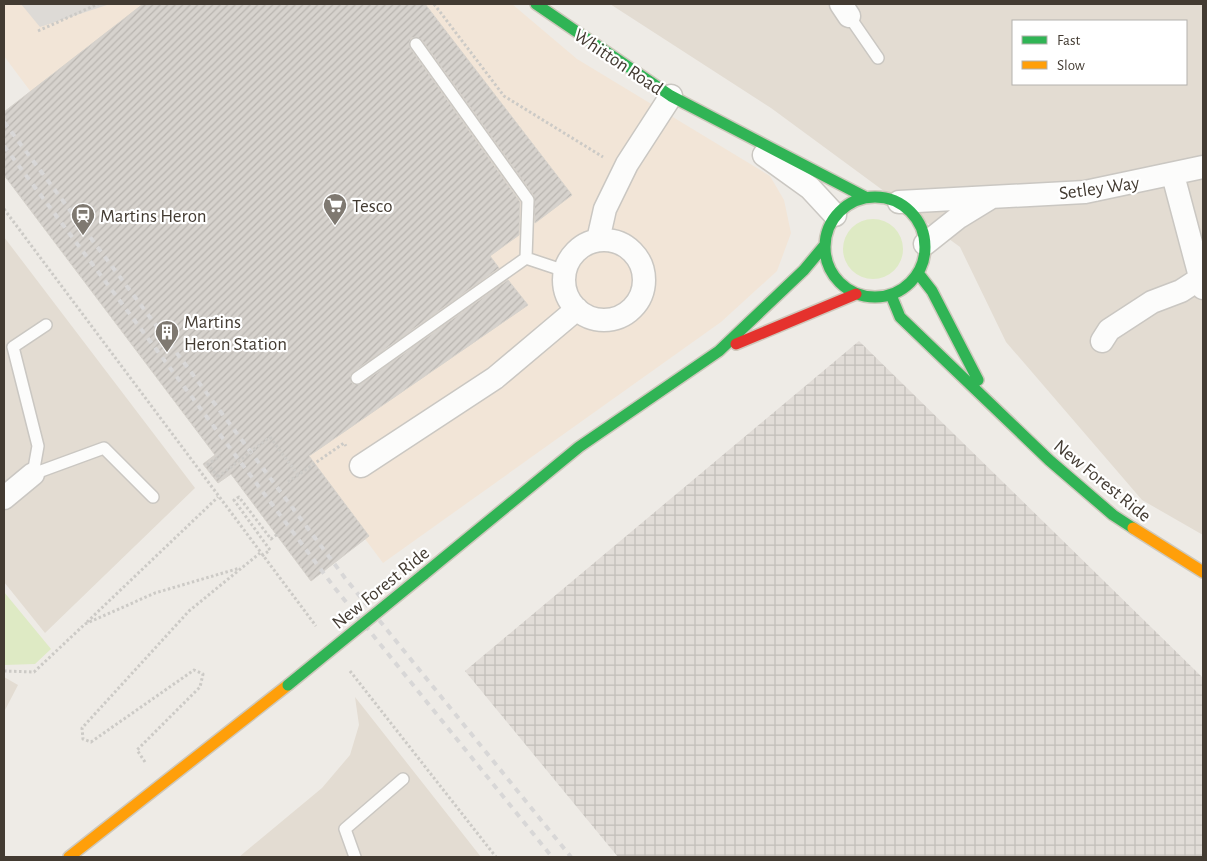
<svg xmlns="http://www.w3.org/2000/svg" width="1207" height="861" font-family="'Alegreya Sans',sans-serif">
<defs>
<pattern id="industrial-grid" width="8" height="8" patternUnits="userSpaceOnUse" patternTransform="scale(1.25)"><rect width="8" height="8" fill="#e1dcd7"/><path d="M0 4h8M4 0v8" fill="none" stroke="#c2beb9"/></pattern>
<pattern id="building-hatch" width="6" height="6" patternUnits="userSpaceOnUse" patternTransform="scale(1.25)"><rect width="6" height="6" fill="#d6d2cd"/><path d="M-1 1l2-2M0 6l6-6M5 7l2-2" fill="none" stroke="#b9b5b0"/></pattern>
</defs>
<rect width="100%" height="100%" fill="#eeebe6"/>
<path fill="#e3dcd2" fill-rule="evenodd" d="M610,4h593v531l-61,-35 -136,-158 -46,-95 -189,-139zM1013,21h173v63h-173z
M4,237l191,251 -150,145 -41,-51z
M4,677l14,8 -14,27z
M355,697l126,160h-242l83,-69 28,-33 9,-30z"/>
<path fill="#f2e5d7" d="M4,4h508l65,55 193,117 14,24 7,33 -14,38 -56,51 -338,241 -379,-507z"/>
<path fill="url(#industrial-grid)" d="M859,341l344,337v179h-585l-153,-186z"/>
<path fill="#deeac4" d="M843 249a30 30 0 1 1 60 0a30 30 0 1 1-60 0Z
M4,592l47,57 -16,15 -31,1z"/>
<path fill="#dddad6" d="M21,4h89l-70,23z"/>
<path fill="url(#building-hatch)" stroke="#d6d2cc" d="M143,4h282l147,191 -37,28 -1,-27 -112,-156 -6,-3 -5,1 -2,6 1,4 110,154 -1,33 -29,21 9,12 -146,104 -3,3 1,7 3,3 7,-1 147,-104 20,25 -219,151 60,80 -58,45 -80,-107 -13,9 -15,-19 12,-9 -211,-280v-63z"/>
<g fill="none" stroke-linecap="round" stroke-linejoin="round">
<g stroke="#cac7c2" stroke-width="14">
<path id="lane" d="M849,16l29,42
M416,44l112,156 -2,58
M526,258l39,13
M46,325l-33,22 25,99 -5,28 71,-26 49,49
M357,378l169,-120
M355,857l-10,-28 58,-50"/>
</g>
<g stroke="#cac7c2" stroke-width="25">
<path id="street" d="M841,4l8,12
M764,155l46,33 25,27
M1173,175l30,113
M899,202l186,-10 118,-25
M598,240l7,-31 22,-45 44,-68
M564 280a40 40 0 1 1 80 0a40 40 0 1 1-80 0Z
M925,244l34,-27 31,-19
M1102,341l7,-11 43,-28 29,-11 20,-13
M361,466l134,-88 82,-69
M4,498l29,-24"/>
</g>
<g stroke="#cec8bc" stroke-width="14">
<path id="fast" d="M536,4l135,92 194,101
M825 247a50 50 0 1 1 100 0a50 50 0 1 1-100 0Z
M918,273l14,18 46,89
M891,295l9,22 149,143 64,55 20,13
M423,575l156,-128 140,-96 85,-81 20,-24"/>
</g>
<g stroke="#cec8bc" stroke-width="14">
<path id="slow" d="M1133,528l70,44
M69,857l219,-172"/>
</g>
<g stroke="#cec8bc" stroke-width="14">
<path id="jam" d="M736,344l120,-50"/>
</g>
<path stroke="#cccac6" stroke-width="3" stroke-dasharray="2.5 2.5" stroke-linecap="butt" d="M434,4l70,92 99,61
M38,31l60,-27
M4,209l312,417
M270,437l28,38
M218,477l-10,-13 12,-8
M288,482l56,-39 2,3
M262,556l8,-6 -36,-50 5,-3 32,42 8,-6
M87,622l131,-125
M4,671l30,1 51,-48 70,-31 85,-25
M350,671l146,186
M145,762l-8,-12 63,-63 3,-13 -9,-4 -103,72 -8,-3 -1,-11 107,-117 71,-58"/>
<use href="#lane" stroke="#fcfcfb" stroke-width="11"/>
<use href="#street" stroke="#fcfcfb" stroke-width="22"/>
<use href="#fast" stroke="#30b455" stroke-width="11"/>
<use href="#slow" stroke="#ff9f0a" stroke-width="11"/>
<use href="#jam" stroke="#e5322d" stroke-width="11"/>
<path stroke="#d8d7d7" stroke-width="4" stroke-dasharray="6 6" stroke-linecap="butt" d="M4,122l341,456 226,279
M4,146l330,441 218,270"/>
<g stroke="#cec8bc" stroke-width="14" stroke-linecap="butt">
<path id="fast-bridge" d="M288,685l135,-110"/>
</g>
<path stroke="#cccac6" stroke-width="3" stroke-dasharray="2.5 2.5" stroke-linecap="butt" d="M218,477l52,-40"/>
<use href="#fast-bridge" stroke="#30b455" stroke-width="11"/>
</g>
<defs>
<g id="supermarket-pin" transform="scale(1.25)"><path d="M0 17L-7.5 6A9.5 9.5 0 1 1 7.5 6Z" fill="#7f7971" stroke="#fff"/><path d="M-6-5.5h2.5l.6 2H6L4.5 2H-2.5L-4.4-4H-6ZM-1.5 3.2a1.3 1.3 0 1 0 .1 0ZM3 3.2a1.3 1.3 0 1 0 .1 0Z" fill="#fff"/></g>
<g id="station-pin" transform="scale(1.25)"><path d="M0 17L-7.5 6A9.5 9.5 0 1 1 7.5 6Z" fill="#7f7971" stroke="#fff"/><path d="M-3-6H3Q5-6 5-4V2Q5 4 3 4L4.5 6H3L1.5 4h-3L-3 6H-4.5L-3 4Q-5 4-5 2V-4Q-5-6-3-6ZM-3.5-4v3h7v-3ZM-3.5 1v1.5H-2V1ZM2 1v1.5H3.5V1Z" fill="#fff"/></g>
<g id="building-pin" transform="scale(1.25)"><path d="M0 17L-7.5 6A9.5 9.5 0 1 1 7.5 6Z" fill="#7f7971" stroke="#fff"/><path d="M-4-6H4V6H1V3H-1V6H-4ZM-2.5-4.3h1.7v1.8h-1.7ZM.8-4.3h1.7v1.8H.8ZM-2.5-1h1.7V.8h-1.7ZM.8-1h1.7V.8H.8Z" fill="#fff"/></g>
</defs>
<g fill-rule="evenodd">
<use href="#supermarket-pin" x="335" y="205"/>
<use href="#station-pin" x="83" y="215"/>
<use href="#building-pin" x="167" y="332"/>
</g>
<g text-anchor="middle" stroke-width="4.5" stroke-linejoin="round" paint-order="stroke">
<g font-size="19" fill="#433b32" stroke="#fff">
<text transform="translate(619 61) rotate(34)" y="7">Whitton Road</text>
<text transform="translate(1099 187) rotate(-8)" y="7">Setley Way</text>
<text transform="translate(1103 480) rotate(39)" y="7">New Forest Ride</text>
<text transform="translate(380 587) rotate(-39)" y="7">New Forest Ride</text>
</g>
<g font-size="19" fill="#433b32" stroke="#fff" text-anchor="start">
<text x="352" y="212">Tesco</text>
<text x="100" y="222">Martins Heron</text>
<text x="184" y="328">Martins<tspan x="184" dy="22">Heron Station</tspan></text>
</g>
</g>
<rect width="1207" height="861" fill="none" stroke="#433b32" stroke-width="10"/>
<rect x="1012" y="20" width="175" height="65" fill="#ffffff" stroke="#b4b1ad"/>
<rect x="1022" y="36" width="25" height="8" fill="#30b455" stroke="#b4b1ad"/>
<text x="1057" y="45" font-size="15" fill="#433b32">Fast</text>
<rect x="1022" y="61" width="25" height="8" fill="#ff9f0a" stroke="#b4b1ad"/>
<text x="1057" y="70" font-size="15" fill="#433b32">Slow</text>
</svg>
